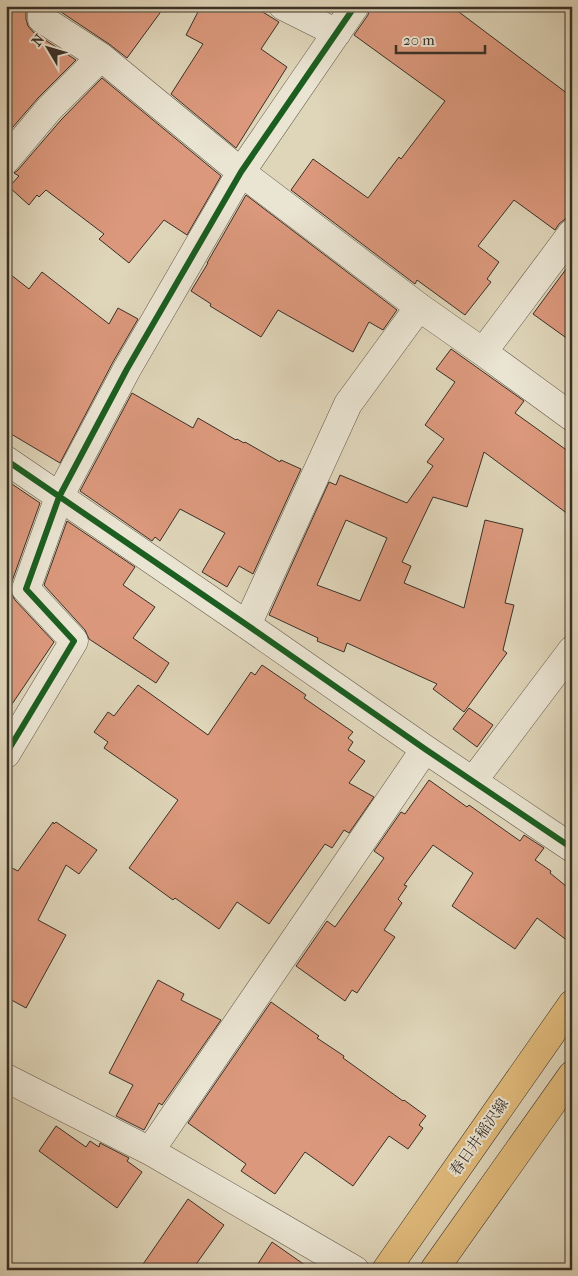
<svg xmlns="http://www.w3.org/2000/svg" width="578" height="1276" font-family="'IM FELL French Canon','Noto Serif JP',serif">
<rect width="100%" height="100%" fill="#dfd5b9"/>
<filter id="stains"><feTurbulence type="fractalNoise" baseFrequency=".004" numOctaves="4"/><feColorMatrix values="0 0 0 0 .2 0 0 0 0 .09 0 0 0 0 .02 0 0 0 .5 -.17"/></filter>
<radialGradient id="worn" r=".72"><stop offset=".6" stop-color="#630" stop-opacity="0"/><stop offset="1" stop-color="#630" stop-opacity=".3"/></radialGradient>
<path fill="#db987c" stroke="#3a3027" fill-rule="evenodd" d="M6,6h20v13l2,7 5,6 43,28 -38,38 -32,37z
M58,6h107l-38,52 -18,-14 -51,-34z
M201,6h52l26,16 -18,27 26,18 -51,81 -65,-54 32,-50 -17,-9z
M370,6h81l121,91v121l-7,1 -6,5 -4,6 -41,-30 -36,46 21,16 -12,17 4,3 -26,33 -48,-35 -2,4 -124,-94 22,-31 55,39 31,-41 2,2 44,-58 -91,-66 14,-20z
M102,78l119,98 -34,59 -23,-15 -35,43 -30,-24 5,-5 -58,-44 -7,7 -2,-2 -8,10 -20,-18 10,-11 -5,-3 4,-3 43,-50z
M246,195l151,115 -14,20 -14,-8 -16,30 -75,-42 -17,27 -51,-31 1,-2 -20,-13 17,-28h-1z
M572,261v81l-39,-28z
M6,271l23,18 13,-17 67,52 9,-16 20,11 -25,43 -53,101 -54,-32z
M451,349l73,52 -9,12 57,41v63l-88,-65 -17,55 -34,-10 -31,65 9,4 -7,17 60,25 21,-88 38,9 -18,74 9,2 -11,45 4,3 -43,59 -31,-23 4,-5 -90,-41 -3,9 -27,-11 1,-3 -49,-23 60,-133 7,3 4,-10 67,28 26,-37 -6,-4 17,-23 -19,-14 30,-43 -19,-13zM346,520l41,18 -27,63 -43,-16z
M132,393l61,35 5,-10 38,22 1,-1 7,4 1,-1 35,20 1,-2 20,9 -48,105 -14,-8 -12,21 -25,-15 23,-39 -45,-24 -20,32 -5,-4 -3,4 -72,-50z
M6,480l34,23 -29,81v9l4,7 39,42 -48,71z
M67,521l68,46 -12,18 32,22 -22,31 36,25 -13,20 -67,-44 -4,-9 -41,-45z
M262,665l44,30 -2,3 49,34 -5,6 5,4 -5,8 17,11 -16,22 25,14 -25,36 -5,-3 -12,18 -7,-4 -56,80 -32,-22 -18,27 -44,-31 -2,2 -44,-32 49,-68 -74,-52 4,-6 -14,-10 14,-20 6,4 24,-31 70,50 43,-63 4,3z
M469,708l24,17 -16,22 -24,-18z
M429,780l38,27 2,-2 51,36 4,-6 20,13 -9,12 16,11 -1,2 22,18v53l-35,-26 -22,31 -63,-43 21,-33 -40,-28 -29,40 3,1 -9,13 4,4 -18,27 11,7 -38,56 -5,-3 -7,11 -49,-35 31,-45 8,6 49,-69 -10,-7 27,-39 4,2z
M53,822l1,2 2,-2 41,28 -18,24 -13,-9 -28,55 28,15 -40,73 -20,-11v-132l12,6z
M158,980l26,14 -3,6 40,20 -59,85 -3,-2 -15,27 -28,-14 17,-31 -24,-12z
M271,1002l48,34 -2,2 27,18 -1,2 60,43 1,-1 22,16 -7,9 4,3 -15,21 -19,-13 -36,50 -48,-34 -30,42 -34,-23 5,-7 -58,-41z
M56,1126l30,21 4,-6 9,6 1,-4 29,15 -2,3 15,11 -25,36 -78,-57z
M188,1199l36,26 -32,45h-53z
M272,1242l40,28h-58z"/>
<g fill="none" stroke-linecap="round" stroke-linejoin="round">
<g stroke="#63594c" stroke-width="29">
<path id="minor" d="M42,6v13l59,38 140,115 178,135 64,45 89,65
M283,6l54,27
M6,160l43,-51 52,-52
M483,352l89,-119
M6,460l241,165 178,124 147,99
M247,625l101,-221 71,-97
M6,754l68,-113 -48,-52 33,-92 68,-128 114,-197 114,-166
M473,781l99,-131
M6,1078l144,73 205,119
M150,1151l275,-402"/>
</g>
<g stroke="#3a3027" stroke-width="29">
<path id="primary" d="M386,1270l186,-266
M434,1270l138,-195"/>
</g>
<use href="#minor" stroke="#eae4d2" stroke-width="28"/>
<use href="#primary" stroke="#e0ba7c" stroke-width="28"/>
<g stroke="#eae4d2" stroke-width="9">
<path id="cycleway" d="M6,460l241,165 178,124 147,99
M6,754l68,-113 -48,-52 33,-92 68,-128 114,-197 114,-166"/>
</g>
<use href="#cycleway" stroke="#1b5e20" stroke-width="6"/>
</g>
<g text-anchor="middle" stroke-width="4" stroke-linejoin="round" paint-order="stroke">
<g font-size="15" fill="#3a3027" stroke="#eae4d2">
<text transform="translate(479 1137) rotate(-55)" y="5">春日井稲沢線</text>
</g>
</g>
<rect width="578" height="1276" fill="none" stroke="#dfd5b9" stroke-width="25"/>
<rect x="8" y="8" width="563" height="1261" fill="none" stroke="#3a3027" stroke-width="2.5"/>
<rect x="12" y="12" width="553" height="1251" fill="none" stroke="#3a3027"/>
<g transform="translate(48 48) rotate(308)" stroke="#eae4d2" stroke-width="4" paint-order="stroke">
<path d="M0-4L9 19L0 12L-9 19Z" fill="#3a3027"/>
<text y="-8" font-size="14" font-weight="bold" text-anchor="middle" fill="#3a3027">N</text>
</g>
<path d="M396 45v8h89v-8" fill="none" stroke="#3a3027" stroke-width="2.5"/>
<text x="403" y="45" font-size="15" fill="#3a3027" stroke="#eae4d2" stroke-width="4" paint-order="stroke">20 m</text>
<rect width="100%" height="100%" filter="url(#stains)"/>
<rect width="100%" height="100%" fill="url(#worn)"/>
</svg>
